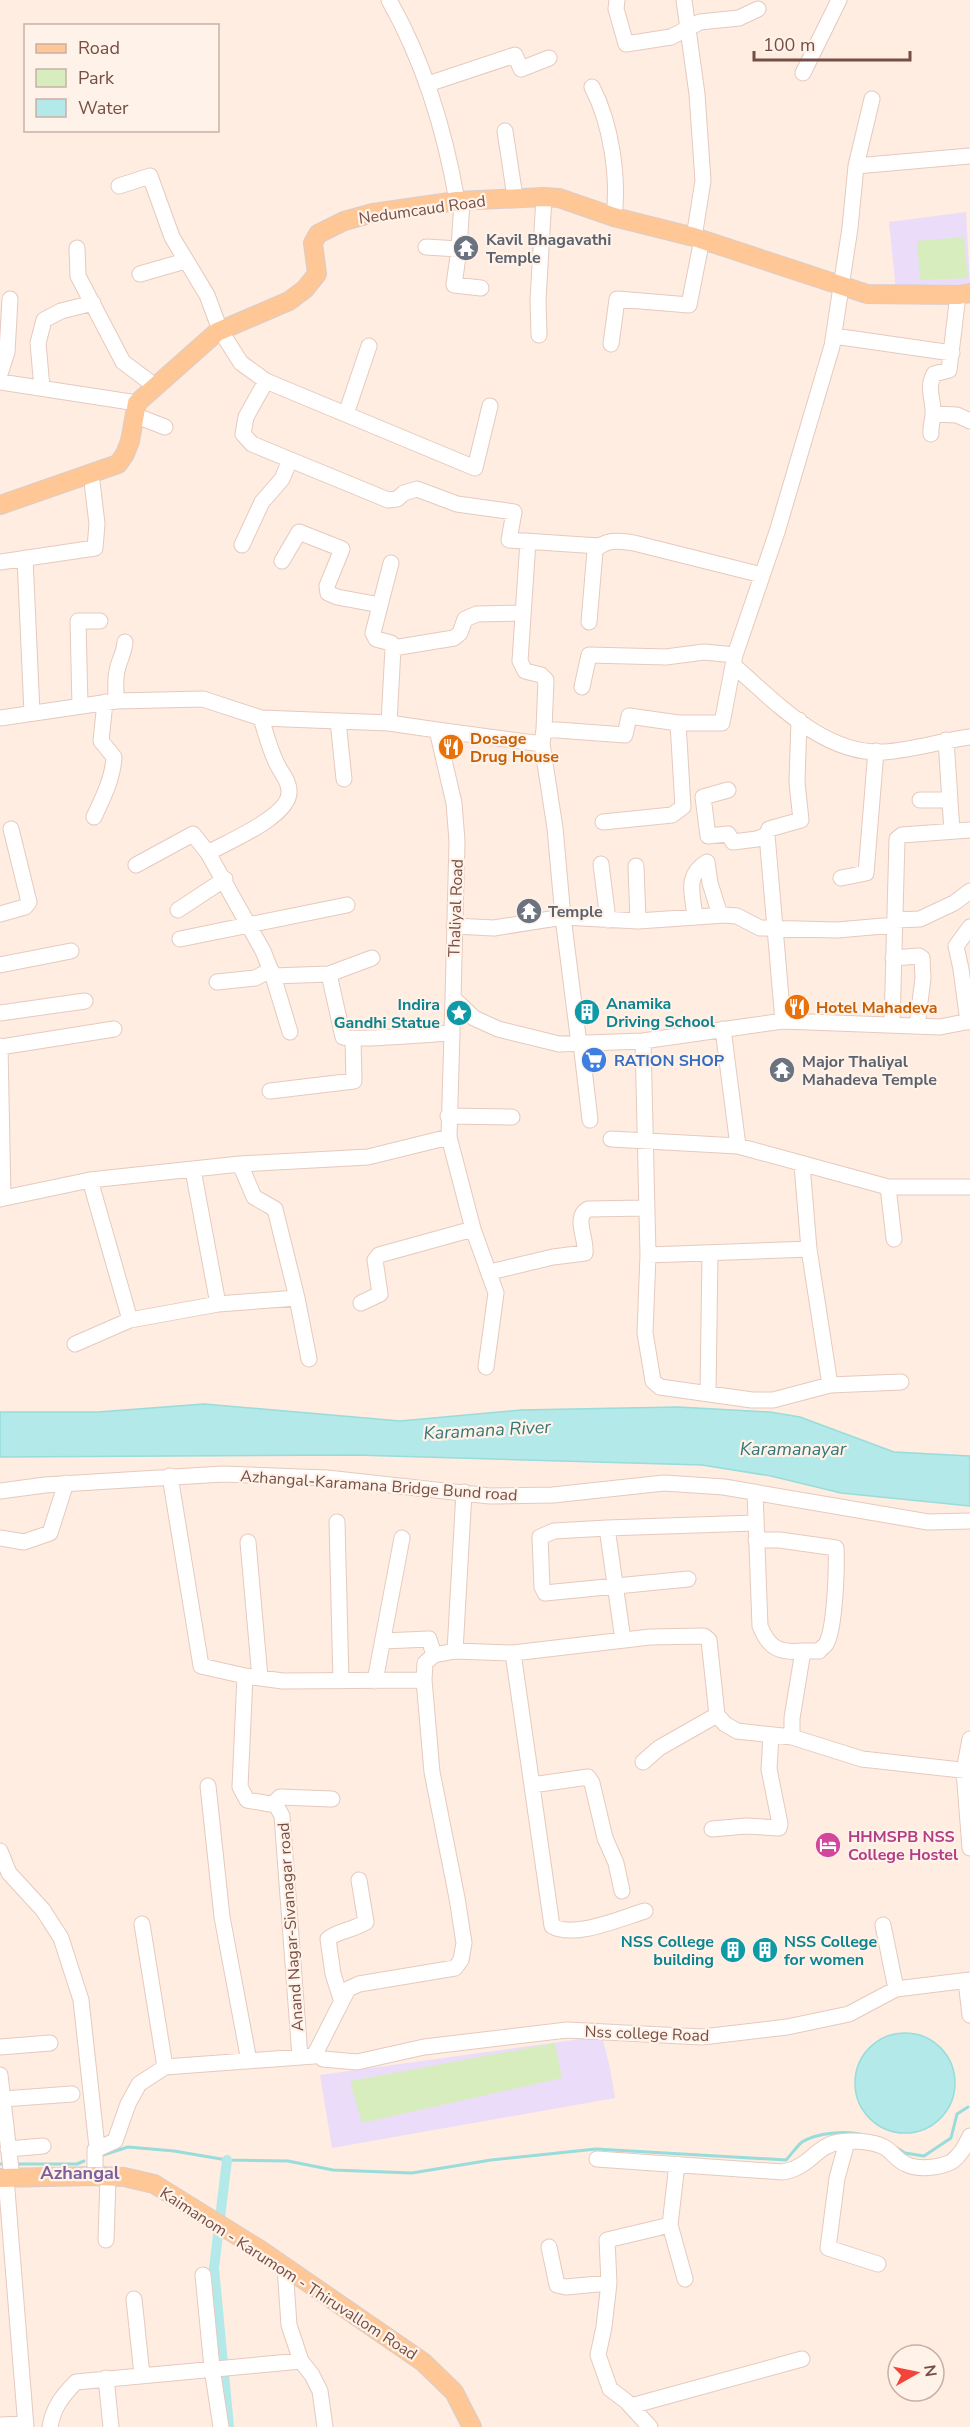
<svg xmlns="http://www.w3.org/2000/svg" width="970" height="2427" font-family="'Nunito Sans',sans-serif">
<rect width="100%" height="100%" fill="#feede0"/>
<path fill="#ebddfa" d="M966,212l4,73 -74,6 -7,-69z
M602,2036l8,32 5,30 -283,50 -12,-73z"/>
<path fill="#d8edbd" d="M964,237l4,41 -48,2 -3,-39z
M555,2043l7,35 -200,45 -12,-42z"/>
<path fill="#b3e9e8" stroke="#98dcdb" stroke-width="1.5" d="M204,1404l196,17 121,-11 157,-3 92,5 30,5 94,35 76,4v50l-129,-13 -70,-17 -69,-11 -347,-10 -355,2v-45h98z
M855 2083a50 50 0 1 1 100 0a50 50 0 1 1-100 0Z"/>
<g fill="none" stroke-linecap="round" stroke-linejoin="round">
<path stroke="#98dcdb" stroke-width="3" d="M897,2148l8,5 19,3 27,-18 6,-24 11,-7
M103,2155l25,-8 46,4 53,9 61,1 45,9 79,3 79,-13 105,-11 190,11c5,-5 10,-13 16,-18 14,-9 45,-12 61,-7
M0,2164h1
M18,2164h59l7,-3"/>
<path stroke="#b3e9e8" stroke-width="10" d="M227,2160l-13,108 15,159"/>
<g stroke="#e5cabe" stroke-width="17">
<path id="minor" d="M389,0c35,62 56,131 68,201
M617,0l-1,9 10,35 45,-7 29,-15 39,-4 19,-9
M684,0l13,94 6,87 -9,56
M803,73l36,-73
M428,84l87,-29 6,14 28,-11
M592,87c19,36 27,90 22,130
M505,131l10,66
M856,166l114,-10
M119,186l31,-10 22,61 35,58 13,35 21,33 25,18 209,87 15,-62
M462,201l-3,48 -5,36 27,3
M426,247l33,2
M77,248l1,28 45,86 32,24
M140,274l45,-13
M539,335l-1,-35 6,-103
M834,336l118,17
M611,344l6,-45 72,6 13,-66
M0,374l7,-22 3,-53
M266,381l-20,36 -3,17 9,10 136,56 9,-1 7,-6 13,-4 40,15 57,8 -5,28 90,6
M0,382l137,21
M42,388l-4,-45 6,-23 17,-9 32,-8
M346,414l23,-68
M933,414l24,1 13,6
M134,415l31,12
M931,434c-1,-8 2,-13 2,-20 1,-15 -7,-25 1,-40l15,-4 9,-75
M528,541l-8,120 5,10 16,4 5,5 -2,49
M242,545l20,-43 20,-23 8,-19
M25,558l7,155
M282,561l17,-29 43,17 -15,37 1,7 9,4 43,8
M0,562l95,-14 2,-24 -6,-51
M589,622l6,-71c10,-13 25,-10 39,-8l128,32
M393,648l61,-10 6,-5 5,-14 12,-5 46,-1
M733,665c42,36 90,90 151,87 29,-2 57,-11 86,-15
M582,687l7,-32 77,2 38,-5 31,3
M116,701c0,-10 -1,-21 1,-30 2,-11 7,-17 8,-29
M80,706l-2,-85h22
M0,718l116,-17 87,-2 58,19 128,5 48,7 17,73 3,38 -4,157 21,20 24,11 61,15 84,-3 140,-20 157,6 30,-6
M338,721l6,58
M389,723l4,-75 -2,-5 -15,-4 -3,-6 18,-70
M437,730l105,14
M946,740l6,91
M728,790l-25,7 5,39 20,-2 5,8 24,-3 10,-4
M920,800h30
M94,817c9,-19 19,-39 20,-60l-13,-16 4,-39
M603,822l69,-7 11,-8 -5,-84
M208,853l55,98 10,25 56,-2 14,63c7,4 91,-3 107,-4
M601,864l7,56
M136,865l57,-31 15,19c19,-11 83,-37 81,-62 0,-10 -7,-17 -11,-25 -8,-15 -12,-32 -17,-48
M636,866l2,55
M841,878l25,-5 10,-122
M178,910l47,-31
M0,914l25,-7 4,-5 -18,-73
M695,917c-2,-23 -11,-41 12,-55l3,21 10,32
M895,920l25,-1 34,-16 16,-12
M454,926l40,2 69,-11 75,4 87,-6 12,1 23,12 77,2 58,-5
M180,939l167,-34
M893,958l26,-2 3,2 1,20 -6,48
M0,965l71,-14
M329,974l43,-16
M273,976l17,56
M217,982l38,-4 16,-8
M0,1013l85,-12
M783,1021l-16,-186 2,-6 32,-9 -4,-37 2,-63
M968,1022l-7,-53 -5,-23 14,-19
M892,1025l5,-186 5,-4 68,-5
M723,1029l15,117
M643,1041l5,214 161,-6
M581,1043l9,77
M579,1044l-16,-127 -8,-89 -13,-84 2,-15 81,6 4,-19 49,7h44l13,-68 42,-123 55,-186 18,-118 6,-62 16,-67
M0,1046l3,152
M0,1047l114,-18
M270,1091l84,-10 -1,-41
M448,1116l64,1
M449,1137l24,92 23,64 -10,74
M611,1139l127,7 150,41h82
M802,1165l7,84 21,136
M193,1170l25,134
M90,1180l40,140
M888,1187l6,52
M0,1199l90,-19 150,-16 128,-7 81,-20 4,-139
M648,1255l-3,78 8,48 7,6 92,13h21l57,-15 71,-3
M490,1272l63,-15 32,-4c2,-14 -12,-36 3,-44l58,-1
M297,1298l12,61
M361,1303l19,-9 -5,-34 4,-5 94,-26
M75,1344l55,-24 88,-16 79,-6 -22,-89 -21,-12 -14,-33
M708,1394l2,-141
M170,1476l31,190 44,10
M0,1491l45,-6 178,-11 104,4 163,18 63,-1 111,-12 60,4 204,35 42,-1
M755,1492l5,134c9,23 20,27 43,25l-11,67v19
M337,1522l4,159
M607,1528l148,-5
M0,1538l24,4 26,-9 16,-50
M756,1540h24l56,8c1,19 -1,82 -10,96 -2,3 -5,4 -7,7h-16
M248,1542l12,136
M623,1640l-16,-112 -53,3 -14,6 2,50 3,6 143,-14
M383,1641l46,-2 5,16
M455,1651l9,-159
M513,1653l39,273c22,13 69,-8 93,-15
M375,1681l27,-143
M970,1739l-6,32 6,77
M643,1762l16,-14 58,-33
M532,1785l56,-8 4,6 13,55 11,25 6,28
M208,1786l14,131 27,144
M273,1804l7,-7 52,2
M712,1829l34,-3 33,2 1,-4 -11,-55 2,-33
M0,1851l9,22 34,37 18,28 20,62 16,147
M142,1924l23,143
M883,1925l13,64
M966,1981l4,34
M341,1999l-8,-25 -5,-35c8,-8 26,-9 38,-17l-7,-42
M0,2047l50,-4
M300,2057l-18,-241 -6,-11 -29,-5 -7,-13 5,-111 38,5 141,-1 1,-17 9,-8 21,-4 58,2 137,-16 54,-1 5,4 8,75 8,9 12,7 55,6 70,22 108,12
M323,2059l34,3 67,-15 143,-17 135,7 85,-10 62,-13 47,-25 74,-9
M0,2075l12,103
M3,2099l69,-5
M847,2142l-10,36 -9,70 50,16
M8,2149l35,-3
M597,2159l186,13c28,-5 32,-26 56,-30 14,-2 33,-1 45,5 8,4 13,14 22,17 11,6 33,4 45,-2 8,-5 15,-17 19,-26
M95,2176v-26l20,-9 13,-37 11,-20 26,-17 149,-11 34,-67 11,-5 96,-16 6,-8 3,-17 -7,-45 -25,-126 -8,-92
M6,2178l20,249
M670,2225l15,54
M106,2240l2,-63
M549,2247l8,38 9,2 43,-4
M285,2267l4,58 12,36 11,14 8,16 5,36
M203,2275l9,93 9,59
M134,2299l8,76
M106,2378l5,49
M631,2406l171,-47
M0,2425l26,-1
M50,2427c3,-19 12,-31 26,-45l225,-21
M650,2427l-24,-26 -16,-12 -12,-34 6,-28 5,-44 -2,-43 63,-15 7,-61"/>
</g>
<g stroke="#d9cdcb" stroke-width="20">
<path id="major" d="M0,505l118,-41 7,-10 5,-13 7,-38 80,-71 72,-31 16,-12 12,-15 -4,-31 5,-9 26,-13 29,-8 84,-12 87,-4 15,1 55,19 80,20 173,57 91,1 12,-2
M0,2178l95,-2 29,1 30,7 105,65 164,113 31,30 18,35"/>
</g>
<use href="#minor" stroke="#fff" stroke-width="15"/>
<use href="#major" stroke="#ffc796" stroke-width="18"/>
</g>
<defs>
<g id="temple-disc" transform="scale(1.35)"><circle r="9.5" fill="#6b7280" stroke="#fff2e8"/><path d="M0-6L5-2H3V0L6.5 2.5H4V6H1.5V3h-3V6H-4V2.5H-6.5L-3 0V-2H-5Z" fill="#fff"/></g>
<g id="restaurant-disc" transform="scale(1.35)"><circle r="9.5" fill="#e8710a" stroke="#fff2e8"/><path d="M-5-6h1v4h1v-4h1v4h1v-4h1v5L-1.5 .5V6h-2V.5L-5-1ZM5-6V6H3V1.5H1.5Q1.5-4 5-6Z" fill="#fff"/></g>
<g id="building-disc" transform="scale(1.35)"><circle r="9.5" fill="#0f9aa8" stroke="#fff2e8"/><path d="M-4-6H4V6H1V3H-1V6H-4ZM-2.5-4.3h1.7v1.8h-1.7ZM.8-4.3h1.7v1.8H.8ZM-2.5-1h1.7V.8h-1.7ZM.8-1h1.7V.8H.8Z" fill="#fff"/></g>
<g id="sight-disc" transform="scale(1.35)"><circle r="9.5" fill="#0f9aa8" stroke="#fff2e8"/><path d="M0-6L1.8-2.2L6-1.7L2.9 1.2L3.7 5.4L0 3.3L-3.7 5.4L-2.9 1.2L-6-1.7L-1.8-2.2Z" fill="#fff"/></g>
<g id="supermarket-disc" transform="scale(1.35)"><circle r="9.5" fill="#3f7fe0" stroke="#fff2e8"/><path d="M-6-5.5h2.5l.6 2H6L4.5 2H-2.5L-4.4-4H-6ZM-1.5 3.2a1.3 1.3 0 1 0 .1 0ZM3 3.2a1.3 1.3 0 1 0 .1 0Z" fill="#fff"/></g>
<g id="hotel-disc" transform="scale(1.35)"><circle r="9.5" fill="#d1479c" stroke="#fff2e8"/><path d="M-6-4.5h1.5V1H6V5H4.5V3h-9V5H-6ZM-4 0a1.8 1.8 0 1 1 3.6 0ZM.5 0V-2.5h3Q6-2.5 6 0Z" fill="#fff"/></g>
</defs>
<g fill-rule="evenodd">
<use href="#temple-disc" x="466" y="248"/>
<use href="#restaurant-disc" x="451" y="747"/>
<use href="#temple-disc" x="529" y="911"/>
<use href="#restaurant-disc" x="797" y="1007"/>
<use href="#building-disc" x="587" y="1012"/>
<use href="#sight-disc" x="459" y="1013"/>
<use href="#supermarket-disc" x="594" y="1060"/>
<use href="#temple-disc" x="782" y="1070"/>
<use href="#hotel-disc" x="828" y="1845"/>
<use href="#building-disc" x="733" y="1950"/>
<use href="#building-disc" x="765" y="1950"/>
</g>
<g text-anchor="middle" stroke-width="4.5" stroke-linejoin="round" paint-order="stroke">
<g font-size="16" fill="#774e45" stroke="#fff2e8">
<text transform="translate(422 209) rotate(-8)" y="6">Nedumcaud Road</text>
<text transform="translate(455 908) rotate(-88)" y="6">Thaliyal Road</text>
<text transform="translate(379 1485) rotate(4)" y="6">Azhangal-Karamana Bridge Bund road</text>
<text transform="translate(290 1927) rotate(-94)" y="6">Anand Nagar-Sivanagar road</text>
<text transform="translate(647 2033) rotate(2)" y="6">Nss college Road</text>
<text transform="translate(289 2273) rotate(33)" y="6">Kaimanom - Karumom - Thiruvallom Road</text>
</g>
<g font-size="16" font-weight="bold" fill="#5b616d" stroke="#fff2e8" text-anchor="start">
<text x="486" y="245">Kavil Bhagavathi<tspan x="486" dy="18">Temple</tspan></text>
<text x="548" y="917">Temple</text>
<text x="802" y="1067">Major Thaliyal<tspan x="802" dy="18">Mahadeva Temple</tspan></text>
</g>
<g font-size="16" font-weight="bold" fill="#c56008" stroke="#fff2e8" text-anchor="start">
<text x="470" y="744">Dosage<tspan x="470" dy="18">Drug House</tspan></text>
<text x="816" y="1013">Hotel Mahadeva</text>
</g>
<g font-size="16" font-weight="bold" fill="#0d838f" stroke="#fff2e8" text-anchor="start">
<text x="606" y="1009">Anamika<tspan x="606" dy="18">Driving School</tspan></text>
<text x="440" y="1010" text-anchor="end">Indira<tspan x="440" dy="18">Gandhi Statue</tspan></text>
<text x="714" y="1947" text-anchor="end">NSS College<tspan x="714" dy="18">building</tspan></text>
<text x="784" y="1947">NSS College<tspan x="784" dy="18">for women</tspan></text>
</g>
<g font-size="16" font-weight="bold" fill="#366cbe" stroke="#fff2e8" text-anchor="start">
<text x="614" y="1066">RATION SHOP</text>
</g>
<g font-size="16" font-weight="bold" fill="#b23c85" stroke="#fff2e8" text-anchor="start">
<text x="848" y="1842">HHMSPB NSS<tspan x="848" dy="18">College Hostel</tspan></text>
</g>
<g font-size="18" font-style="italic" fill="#357777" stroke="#fff2e8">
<text transform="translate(487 1430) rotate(-3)" y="6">Karamana River</text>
<text x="793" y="1455">Karamanayar</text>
</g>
<g font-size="18" font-weight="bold" fill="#7d609b" stroke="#fff2e8">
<text x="80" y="2179">Azhangal</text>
</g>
</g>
<rect x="24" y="24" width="195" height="108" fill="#fff2e8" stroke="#c9b0a7" stroke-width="1.5"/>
<rect x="36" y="44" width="30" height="9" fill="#ffc796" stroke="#c9b0a7" stroke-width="1.5"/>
<text x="78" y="54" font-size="18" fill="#774e45">Road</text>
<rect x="36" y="69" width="30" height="18" fill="#d8edbd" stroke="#c9b0a7" stroke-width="1.5"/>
<text x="78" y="84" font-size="18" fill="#774e45">Park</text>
<rect x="36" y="99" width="30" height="18" fill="#b3e9e8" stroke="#c9b0a7" stroke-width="1.5"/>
<text x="78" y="114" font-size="18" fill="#774e45">Water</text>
<g transform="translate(916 2373) rotate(81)"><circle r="28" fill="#fff2e8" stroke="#c9b0a7" stroke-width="1.5"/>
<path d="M0-4.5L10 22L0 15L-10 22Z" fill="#f44439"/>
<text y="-9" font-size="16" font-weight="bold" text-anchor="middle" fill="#774e45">N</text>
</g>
<path d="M754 51v9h156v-9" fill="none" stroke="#774e45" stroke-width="3"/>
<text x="763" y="51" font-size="18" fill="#774e45" stroke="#fff2e8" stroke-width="4.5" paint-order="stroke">100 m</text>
</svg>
